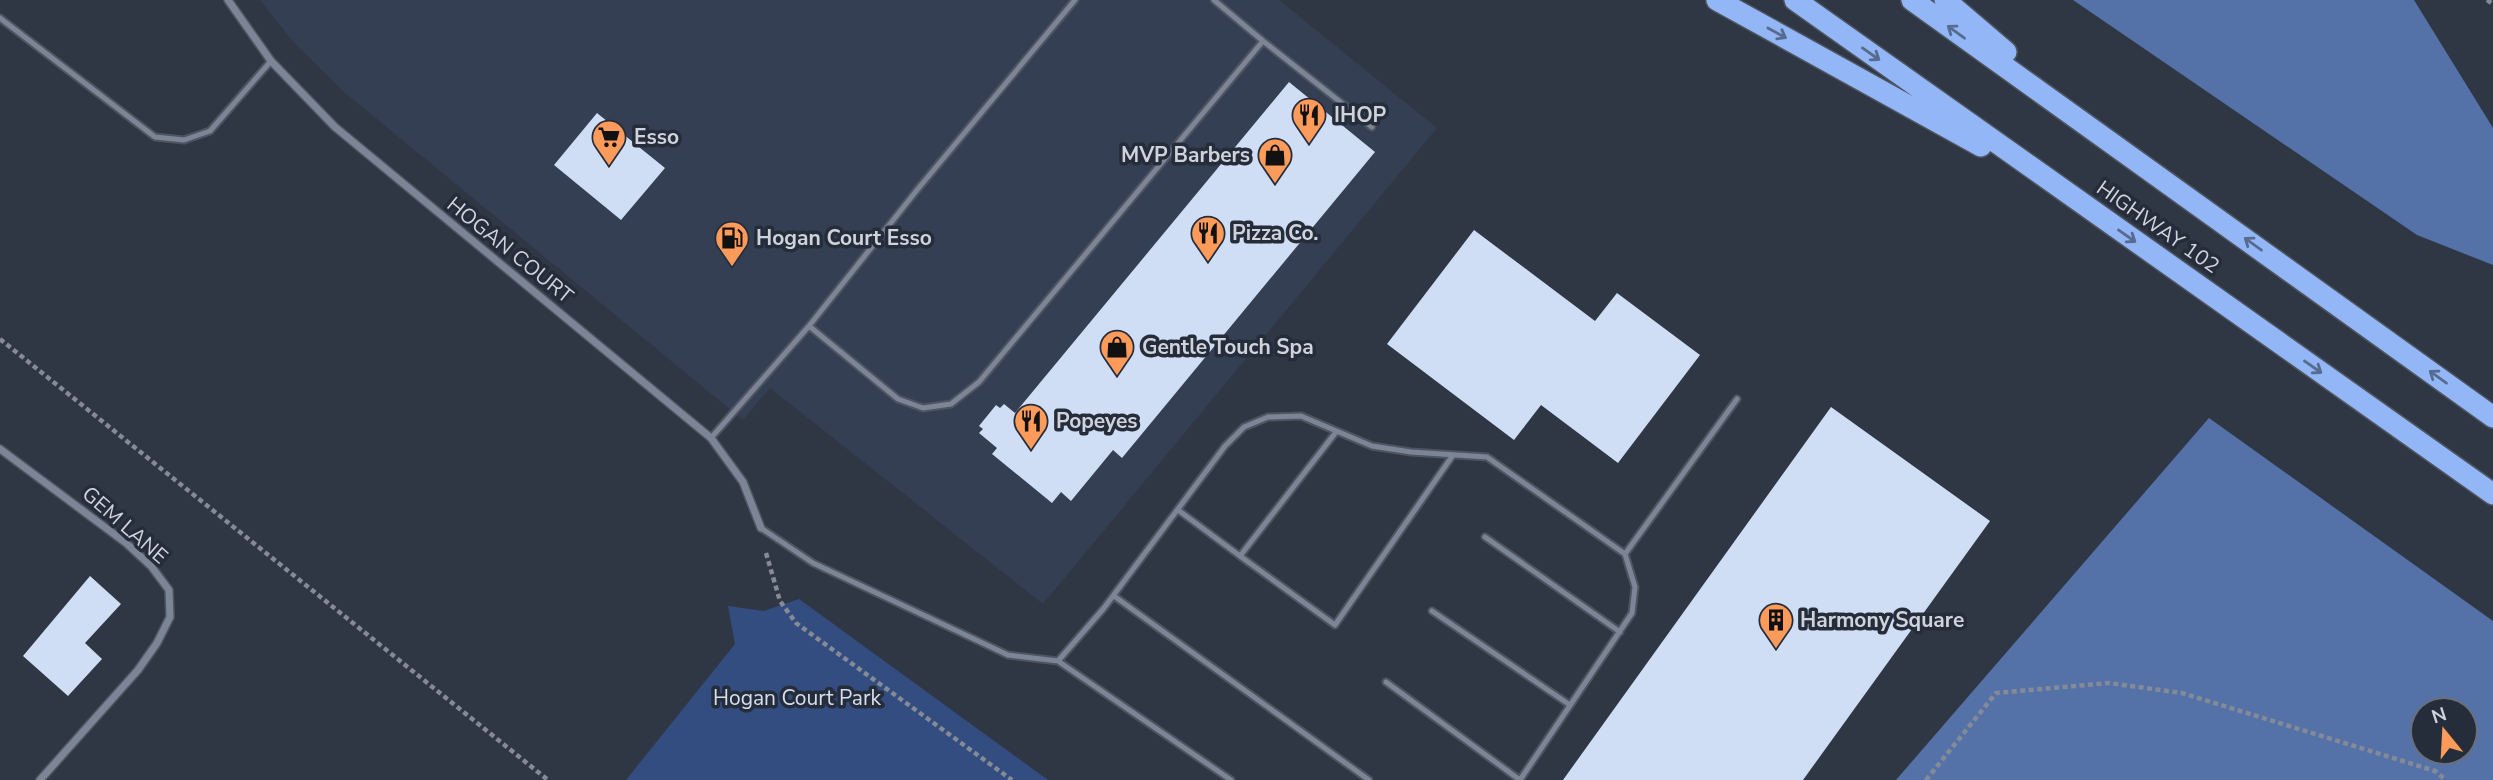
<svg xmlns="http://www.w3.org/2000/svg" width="2493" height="780" font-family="'Nunito Sans',sans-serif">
<rect width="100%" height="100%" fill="#2f3745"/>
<path fill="#343f53" d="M260,0h1019l158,128 -394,476 -273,-216 -27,32 -399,-328 -50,-49z"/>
<path fill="#334d80" d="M799,599l249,181h-422l109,-136 -7,-38 36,5z"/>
<path fill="#5572a8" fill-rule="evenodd" d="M2073,0h341l79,128v137l-76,-30z
M2209,418l284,203v159h-597zM2465,710v42h-42v-42z"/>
<path fill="#cfddf5" d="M1289,82l86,70 -253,306 -9,-8 -42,51 -10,-9 -9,11 -60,-49 5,-6 -18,-15 4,-4 -4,-3 17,-21 4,3 4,-4 11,9z
M597,113l68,55 -44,52 -67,-55z
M1474,230l121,91 22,-28 83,62 -82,108 -77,-58 -27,35 -127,-96z
M1831,407l159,114 -187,259h-240z
M90,576l31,28 -36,39 17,16 -34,37 -45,-40z"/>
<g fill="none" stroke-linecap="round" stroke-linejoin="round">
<g stroke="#4e5460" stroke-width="9">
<path id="service" d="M1214,0l49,41
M0,18l155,119 29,3 26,-9 61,-70
M809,326l89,73 25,9 28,-4 28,-22 284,-341 109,86
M1336,432l-96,124 95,69 118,-170
M711,438l98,-112 108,-136 158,-190
M1178,510l62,46
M761,528l52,35 195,92 50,6 173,119
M1485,537l135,95
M1625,554l112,-155
M1114,596l255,184
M1432,611l138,94
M1058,661l46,-53 121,-162 19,-19 24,-10 33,-1 71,30 39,6 76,5 138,97 10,33 -3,26 -112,167
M1386,682l134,98"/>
</g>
<g stroke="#4e5460" stroke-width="10">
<path id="minor" d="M228,0l43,61 64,66 376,311 32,44 18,46
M0,449l126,94 25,23 18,24 1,27 -13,26 -19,27 -98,110"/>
</g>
<g stroke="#4e5460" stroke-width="24">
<path id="motorway" d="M1717,0l264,146
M1795,0l698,494
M1912,0l581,417
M1945,0l61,52"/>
</g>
<path stroke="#848b96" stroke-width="4.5" stroke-dasharray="5 3.5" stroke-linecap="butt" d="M2487,0l6,4
M0,339l548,441
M766,553l14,48 16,22 216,157
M1926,780l70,-87 113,-10 73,10 253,78 11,9"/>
<use href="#service" stroke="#7b8595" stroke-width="5"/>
<use href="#minor" stroke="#7b8595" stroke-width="7"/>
<use href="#motorway" stroke="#93b6f6" stroke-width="21"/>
</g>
<defs><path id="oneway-shaft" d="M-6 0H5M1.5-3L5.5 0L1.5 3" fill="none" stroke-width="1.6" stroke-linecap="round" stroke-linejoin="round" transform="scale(1.75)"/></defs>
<g stroke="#566b8f">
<use href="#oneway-shaft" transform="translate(1956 32) rotate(-144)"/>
<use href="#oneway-shaft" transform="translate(1777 33) rotate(29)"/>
<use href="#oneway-shaft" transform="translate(1871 54) rotate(35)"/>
<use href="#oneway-shaft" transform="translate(2127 236) rotate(35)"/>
<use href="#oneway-shaft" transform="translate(2253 244) rotate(-144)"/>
<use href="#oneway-shaft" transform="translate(2313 367) rotate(35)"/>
<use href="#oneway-shaft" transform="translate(2438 377) rotate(-144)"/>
</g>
<defs>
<g id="restaurant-pin" transform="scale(1.75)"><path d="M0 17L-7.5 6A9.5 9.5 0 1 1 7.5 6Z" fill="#ff9b5a" stroke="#252d3b"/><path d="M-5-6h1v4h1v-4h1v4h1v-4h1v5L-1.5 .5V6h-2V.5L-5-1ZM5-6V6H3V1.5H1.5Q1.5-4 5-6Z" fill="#111"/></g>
<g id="supermarket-pin" transform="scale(1.75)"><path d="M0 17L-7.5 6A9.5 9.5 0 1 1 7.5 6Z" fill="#ff9b5a" stroke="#252d3b"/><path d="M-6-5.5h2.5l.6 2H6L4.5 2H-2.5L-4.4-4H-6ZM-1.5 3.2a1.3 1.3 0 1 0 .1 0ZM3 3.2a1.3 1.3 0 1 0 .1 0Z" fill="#111"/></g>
<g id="shop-pin" transform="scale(1.75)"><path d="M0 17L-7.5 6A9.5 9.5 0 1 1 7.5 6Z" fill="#ff9b5a" stroke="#252d3b"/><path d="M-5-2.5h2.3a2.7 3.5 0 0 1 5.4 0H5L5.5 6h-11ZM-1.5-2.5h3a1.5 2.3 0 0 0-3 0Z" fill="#111"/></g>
<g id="fuel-pin" transform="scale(1.75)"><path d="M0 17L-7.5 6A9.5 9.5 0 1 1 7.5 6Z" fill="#ff9b5a" stroke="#252d3b"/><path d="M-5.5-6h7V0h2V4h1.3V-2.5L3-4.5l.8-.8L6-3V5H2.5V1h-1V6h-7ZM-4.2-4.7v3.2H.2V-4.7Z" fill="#111"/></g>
<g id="building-pin" transform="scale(1.75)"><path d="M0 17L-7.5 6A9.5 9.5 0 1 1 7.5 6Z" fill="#ff9b5a" stroke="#252d3b"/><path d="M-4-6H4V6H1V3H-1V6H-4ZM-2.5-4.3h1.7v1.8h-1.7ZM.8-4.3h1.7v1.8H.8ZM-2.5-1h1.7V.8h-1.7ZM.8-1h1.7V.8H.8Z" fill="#111"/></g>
</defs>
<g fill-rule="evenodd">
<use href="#restaurant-pin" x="1309" y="115"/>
<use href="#supermarket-pin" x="609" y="137"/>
<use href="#shop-pin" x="1275" y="155"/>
<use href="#restaurant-pin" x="1208" y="233"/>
<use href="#fuel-pin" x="732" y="238"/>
<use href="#shop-pin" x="1117" y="347"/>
<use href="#restaurant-pin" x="1031" y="421"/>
<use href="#building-pin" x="1776" y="620"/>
</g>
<g text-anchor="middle" stroke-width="7" stroke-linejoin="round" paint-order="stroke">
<g font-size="21" font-weight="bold" fill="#ced3dc" stroke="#252d3b" text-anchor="start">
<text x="1334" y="122">IHOP</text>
<text x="634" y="144">Esso</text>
<text x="1250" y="162" text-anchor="end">MVP Barbers</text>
<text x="1232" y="240">Pizza Co.</text>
<text x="756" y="245">Hogan Court Esso</text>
<text x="1142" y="354">Gentle Touch Spa</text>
<text x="1056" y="428">Popeyes</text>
<text x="1800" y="627">Harmony Square</text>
</g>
<g font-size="21" fill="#ced3dc" stroke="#252d3b">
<text transform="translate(2158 227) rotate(35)" y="7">HIGHWAY 102</text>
<text transform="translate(510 250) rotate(39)" y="7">HOGAN COURT</text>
<text transform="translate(125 525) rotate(41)" y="7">GEM LANE</text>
</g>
<g font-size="21" fill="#d6dfef" stroke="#252d3b">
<text x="797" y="705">Hogan Court Park</text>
</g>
</g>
<g transform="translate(2444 731) rotate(342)"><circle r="33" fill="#252d3b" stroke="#696f7b" stroke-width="2"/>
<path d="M0-5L12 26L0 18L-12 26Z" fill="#ff9b5a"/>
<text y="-10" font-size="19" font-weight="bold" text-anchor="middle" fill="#ced3dc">N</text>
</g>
</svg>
